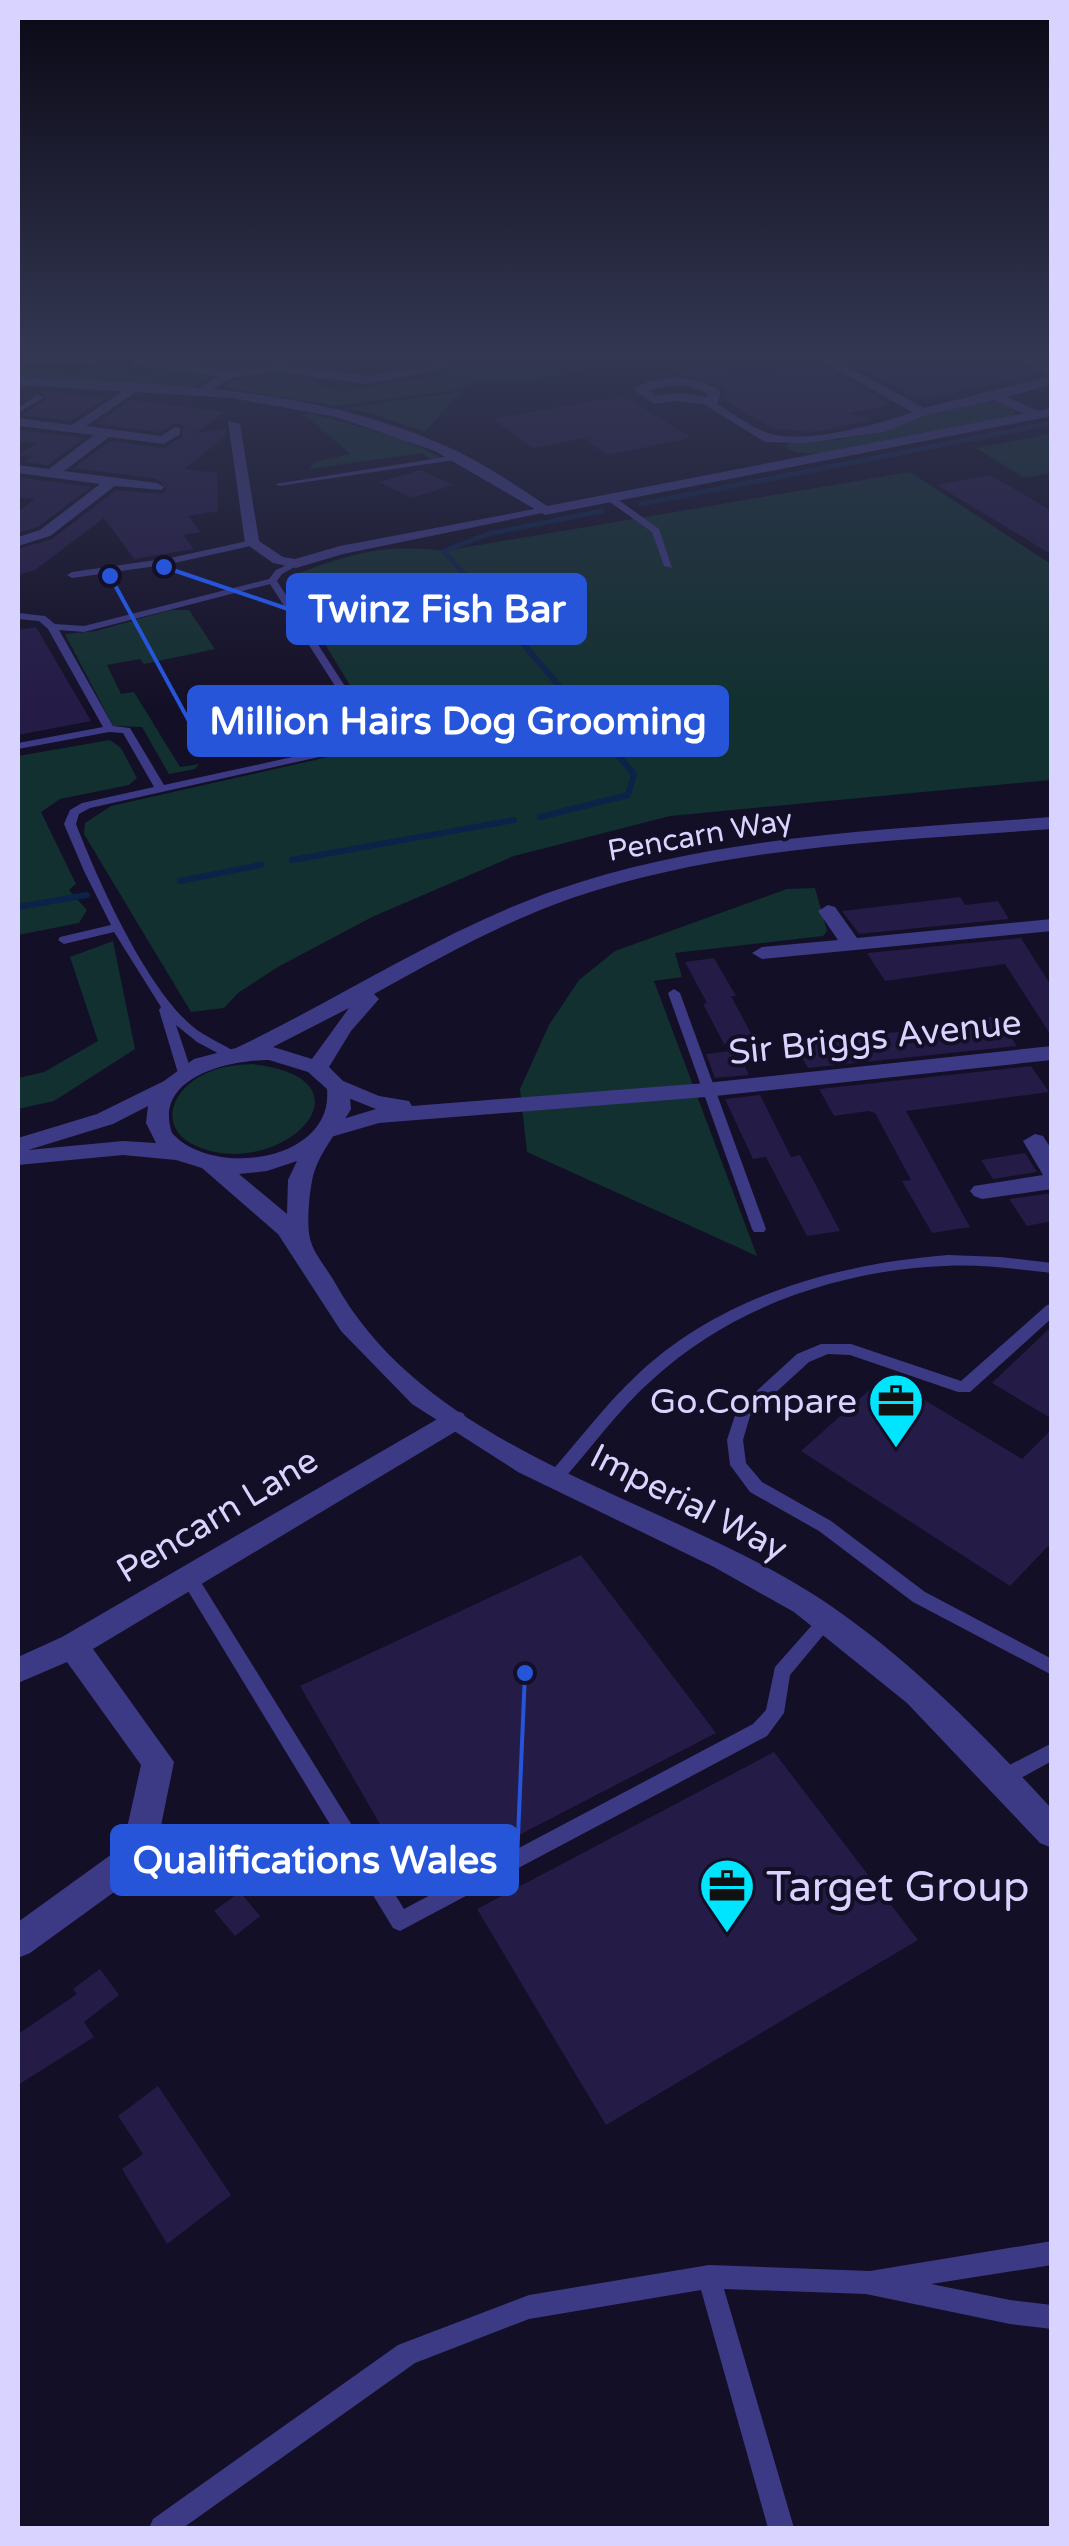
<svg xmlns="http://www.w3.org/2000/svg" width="1069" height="2546" font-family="'Varela Round',sans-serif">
<rect width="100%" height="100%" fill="#130f26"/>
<path fill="#12302f" d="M451,354h233l-174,29 2,-3 -32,1 -31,10 -113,15 -113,-19 8,-6 54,-9 -3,4 31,4 12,8 19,3 100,-16 -3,-4 11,-2 -20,-11z
M41,364l16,1 12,9c25,-5 46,-13 67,3l21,-7 37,5 4,-4 13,7 -19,9 -174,-8v-11z
M460,392l-35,40 -55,-19 -27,-5z
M986,401l16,2 13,8 -3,5 -191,38 -26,-2 -11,-6 10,-5 44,-1 49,-10 45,-18z
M310,413l91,26 42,19 -11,2 -10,-7 -112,16 4,-7 37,-8 -48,-40z
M1051,434v39l-27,5 -48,-30z
M910,472l141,92v216l-381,36 -156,40 -142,61 -94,50 -40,26 -14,15 -33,4 -107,-178 1,-11 26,-17 275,-62 -99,-162 1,-5c57,-21 94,-35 156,-26z
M171,610h18l26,39 -71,15 -4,-5 -33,6 14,29 13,-2 46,75 19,-3 -4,5 -26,5 -27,-47 -29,-1 -48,-92 31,-3z
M110,740l11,8 16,30 -8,7 -69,14 -19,13 35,72 -7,6 18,20 -8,13 -61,12v-179z
M815,888l12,43 -4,5 -148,17 7,24 -28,4 103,275 -230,-104 -7,-63 29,-64 30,-45 36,-29 172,-62z
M113,941l22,108 -81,52 -36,8v-31l26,-6 54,-31 -28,-84z
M252,1064c132,15 28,119 -56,82 -41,-19 -23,-59 11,-73 14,-7 30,-8 45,-9z"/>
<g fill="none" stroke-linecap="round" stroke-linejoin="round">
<path stroke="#0c2248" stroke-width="5" d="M641,504l411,-81
M488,602l-44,-51 44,-17 114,-23"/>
<path stroke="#0c2248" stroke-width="6" d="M486,600l148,174 -6,21 -88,22
M292,860l222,-40
M180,881l81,-16
M18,907l69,-12"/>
</g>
<path fill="#241b47" d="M741,354l71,6 80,45 -42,8 24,7 -62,12 -40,-4 -49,-29 2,-8 -12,-8 -32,-8 -20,-12 118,12z
M855,354h143l42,21 -122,25 -78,-42z
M43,391l42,5 22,1 -36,24 -49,-6 24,-15z
M624,396l67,42 -84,17 -23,-17 -51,10 -40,-29z
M131,400l94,12 -29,21 29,-4 1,7 -42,33 33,4 1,38 -30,5 13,16 -18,3 11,14 -60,10 -30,-41 -69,52 -17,5v-26l34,-10 64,-49 46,4 5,-5 -10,-10 -83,-11 36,-27 54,7 18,-11 1,-11 -7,-3 -16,9 -64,-8z
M18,430l66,8 -36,27 -24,-3 8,-6 -13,-1 17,-12 -18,-2z
M421,470l32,15 -42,13 -32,-16z
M990,475l62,36v44l-115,-70z
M18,477l73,10 -53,40 -20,6v-21l17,-13 -17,-2z
M36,627l55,94 -73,14v-105z
M960,897l5,8 33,-4 11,18 -150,15 -17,-23z
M1021,938l31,49v50l-47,-73 -120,17 -18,-28z
M714,958l22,38h-5l23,43 -30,5 -21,-40 4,-1 -22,-41z
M996,1016l21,30 -209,22 -16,-27 81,-11 3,4 33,-3z
M737,1050l12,25 -34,3 -9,-24z
M1031,1066l18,26 -143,19 64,116 -38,6 -30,-52 9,-1 -36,-67 -7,-2 -34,5 -15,-27z
M760,1095l31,62 9,-2 40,76 -33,5 -41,-79 -13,2 -28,-60z
M1025,1153l12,19 -44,7 -12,-19z
M1052,1193v28l-25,5 -18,-27z
M1052,1326v93l-60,-36z
M885,1376l137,83 30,-30v113l-42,44 -209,-135z
M581,1555l135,178 -299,155 -117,-202z
M774,1752l144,188 -312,185 -129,-216z
M240,1892l20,24 -25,20 -21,-25z
M100,1969l19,26 -35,27 10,15 -76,48v-51l59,-40 -4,-5z
M158,2086l73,109 -64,49 -45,-75 21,-15 -25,-38z"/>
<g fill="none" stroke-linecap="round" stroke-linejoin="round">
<path fill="#3d3a85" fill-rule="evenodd" d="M37,395l7,2 -26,16v-5z
M458,455h3v4l-182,27 -4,-2z
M607,496h6l46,33 13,39 -8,-2 -12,-34 -45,-32z
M252,540l4,3 -1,2 -85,19 -98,14 -5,-3 5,-3 98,-14z
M293,562l7,2 -18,10 -5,7 93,144 2,16 -26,10 -256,57 -11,6 -3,10c22,57 70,163 116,202 14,12 33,18 47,29l-7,4 -5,-1 -30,-16 -21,-17 16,48 -7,4 -7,-4 -19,-63 2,-3 -47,-75 -50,12 -6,-4 2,-3 51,-12 -27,-54 -20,-47 6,-14 12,-7 72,-16 -31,-54 -14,-1 -91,17v-6l85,-16 -55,-98 -9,-8 -21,-2v-6l27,3 10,8 29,2 185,-47 7,-9zM270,584l90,141 2,13 -19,8 -179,39 -34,-57 -17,-2 -54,-96 25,2z
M674,989l6,4 86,236 -2,3h-10l-2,-3 -84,-236z
M948,1255l52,2 52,6v10c-36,-4 -71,-9 -107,-7 -105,4 -214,41 -292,113 -34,30 -61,68 -91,102h-12l-2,-4 2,-4c29,-33 55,-68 87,-98 84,-79 199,-111 311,-120z
M1052,1304v14l-82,74h-12l-108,-37 -22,-1 -19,8 -59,54 -7,24 3,23 16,19 69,39 94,71 127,67v16l-139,-73 -94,-71 -69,-39 -20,-27 -3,-25 10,-31 60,-55 24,-10h30l110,37 86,-76z
M188,1569l6,2 210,338 349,-185 13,-14 9,-43 45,-51 6,-2 6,2 3,5 -45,54 -6,38 -17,23 -367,195 -7,-3 -211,-347 -3,-5 3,-5z
M1052,1743v18l-42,23 -7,2 -7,-2 -3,-6 3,-6z
M1052,2241v24l-121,19 79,16 42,5v24l-42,-5 -144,-30 -142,-5 70,239h-26l-67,-238 -172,29 -114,44 -232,165h-34l4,-9 245,-174 131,-50 180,-30 161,6z"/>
<path fill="#3d3a85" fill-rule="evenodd" d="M81,354l15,7v6l-19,-6 -59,2v-8z
M809,354h15l100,54 127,-32 -50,-22h16l35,14v16l-45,13 33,15 1,3 -6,4 -41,-19 -68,15 -42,17 -78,11 -41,-1 -61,-38 -28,-3 -22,3 -21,-15c25,-15 64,-15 88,3l-4,12c15,9 31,21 48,28 33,14 114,-7 147,-20zM668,386h19l21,7 -1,4 -31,-4 -20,3 -7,-6z
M134,358l61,5 32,8 51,-7 90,12 80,-14 6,4 -86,18 -90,-12 -48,6 -28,18 -4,-1v-6l19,-13 -87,-11z
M135,383l6,4 -2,3 -53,36 75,10 14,-9 5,1v6l-16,10 -55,-7 -45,34 93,12 7,4 -2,3 -47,-4 -65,50 -32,10v-9l22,-7 60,-46 -82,-11v-8l31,4 45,-34 -76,-9v-8l54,7z
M228,421l12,3 19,117 24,16 12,2 45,-13 205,-39 7,4 -209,43 -47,14 -23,-5 -28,-20z
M828,905l7,2 22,31 195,-19v12l-290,28 -10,-6 10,-6 76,-7 -20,-29z
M1052,1046v14l-346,37 -327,26 -48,14 -11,-7 3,-5 53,-16 -48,-19 -3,-5 11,-7 43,18 30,5 3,5 294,-23z
M1035,1134l8,2 9,14v39l-70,10 -8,-3 -4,-5 4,-5 69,-11 -20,-34z
M453,1410l10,3 4,7 -4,7 -370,222 81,113 -19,93 -5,11 -120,87 -12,5v-36l105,-76 18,-81 -74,-103 -49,21v-26l44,-20z"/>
<path fill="#3d3a85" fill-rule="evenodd" d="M18,377c145,7 296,9 430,70 36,16 67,38 99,59l505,-98v8l-507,99 -110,-64 -99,-34 -104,-19 -214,-13z
M1052,817v12c-161,12 -326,17 -480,69 -69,24 -134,61 -198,96l5,5 -28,32 -22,36 20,20 2,22c-13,23 -34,45 -39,72 -3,15 -6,47 -1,61 4,13 16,27 23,39 95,173 327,215 482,315 89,58 164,135 236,213v39l-12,-5 -133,-140 -113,-91 -80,-45 -196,-95 -106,-68 -71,-73 -63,-97 -76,-66 -26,-8 -53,-5 -105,10v-27l79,-24 67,-33 30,-22 42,-11c107,-51 208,-119 320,-158 159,-55 329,-60 496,-73zM349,1008l-37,51 -39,-12zM269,1060l39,12 19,17c7,72 -114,90 -155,44 -19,-56 57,-73 97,-73zM148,1106l-2,17 10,20 -33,-2 -95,9 85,-26zM297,1161l-9,19 -1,34 -48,-40 28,-3z"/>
</g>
<linearGradient id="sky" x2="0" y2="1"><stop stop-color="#0a0815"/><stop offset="0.5" stop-color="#333752"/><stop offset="1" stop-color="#333752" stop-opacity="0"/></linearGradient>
<rect width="1069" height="710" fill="url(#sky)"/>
<defs>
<g id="office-pin" transform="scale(2.875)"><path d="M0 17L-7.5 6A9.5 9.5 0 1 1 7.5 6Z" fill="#00e5ff" stroke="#130f26"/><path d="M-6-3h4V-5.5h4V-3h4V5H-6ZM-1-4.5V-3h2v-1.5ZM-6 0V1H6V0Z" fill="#111"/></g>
</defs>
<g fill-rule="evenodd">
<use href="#office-pin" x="896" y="1401"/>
<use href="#office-pin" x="727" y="1886"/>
</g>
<g text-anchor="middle" stroke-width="8" stroke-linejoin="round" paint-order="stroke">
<g font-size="30" fill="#d9d4ff" stroke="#130f26">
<text transform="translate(700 835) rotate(-10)" y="10">Pencarn Way</text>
</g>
<g font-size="35" fill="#d9d4ff" stroke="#130f26">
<text transform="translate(875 1037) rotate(-6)" y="12">Sir Briggs Avenue</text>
<text transform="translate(689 1502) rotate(27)" y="12">Imperial Way</text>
<text transform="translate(217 1515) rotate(-31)" y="12">Pencarn Lane</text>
</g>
<g font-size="35" fill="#d9d4ff" stroke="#130f26" text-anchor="end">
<text x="857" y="1413">Go.Compare</text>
</g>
<g font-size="42" fill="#d9d4ff" stroke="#130f26" text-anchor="start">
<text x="766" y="1901">Target Group</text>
</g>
</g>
<path fill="none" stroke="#2655da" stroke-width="4" d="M164 567L288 609M110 576L189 721M525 1673L517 1860"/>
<g fill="#2655da" stroke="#130f26" stroke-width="4">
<circle cx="164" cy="567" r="10"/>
<circle cx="110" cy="576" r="10"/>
<circle cx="525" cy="1673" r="10"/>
</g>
<g fill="#2655da" stroke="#2655da" stroke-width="4">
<rect x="288" y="575" width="297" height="68" rx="10"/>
<rect x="189" y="687" width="538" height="68" rx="10"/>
<rect x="112" y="1826" width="405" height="68" rx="10"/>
</g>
<g font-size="38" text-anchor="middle" font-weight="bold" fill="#fff">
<text x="437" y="622">Twinz Fish Bar</text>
<text x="458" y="734">Million Hairs Dog Grooming</text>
<text x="315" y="1873">Qualifications Wales</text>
</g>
<rect width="1069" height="2546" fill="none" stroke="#d9d4ff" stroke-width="40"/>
</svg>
